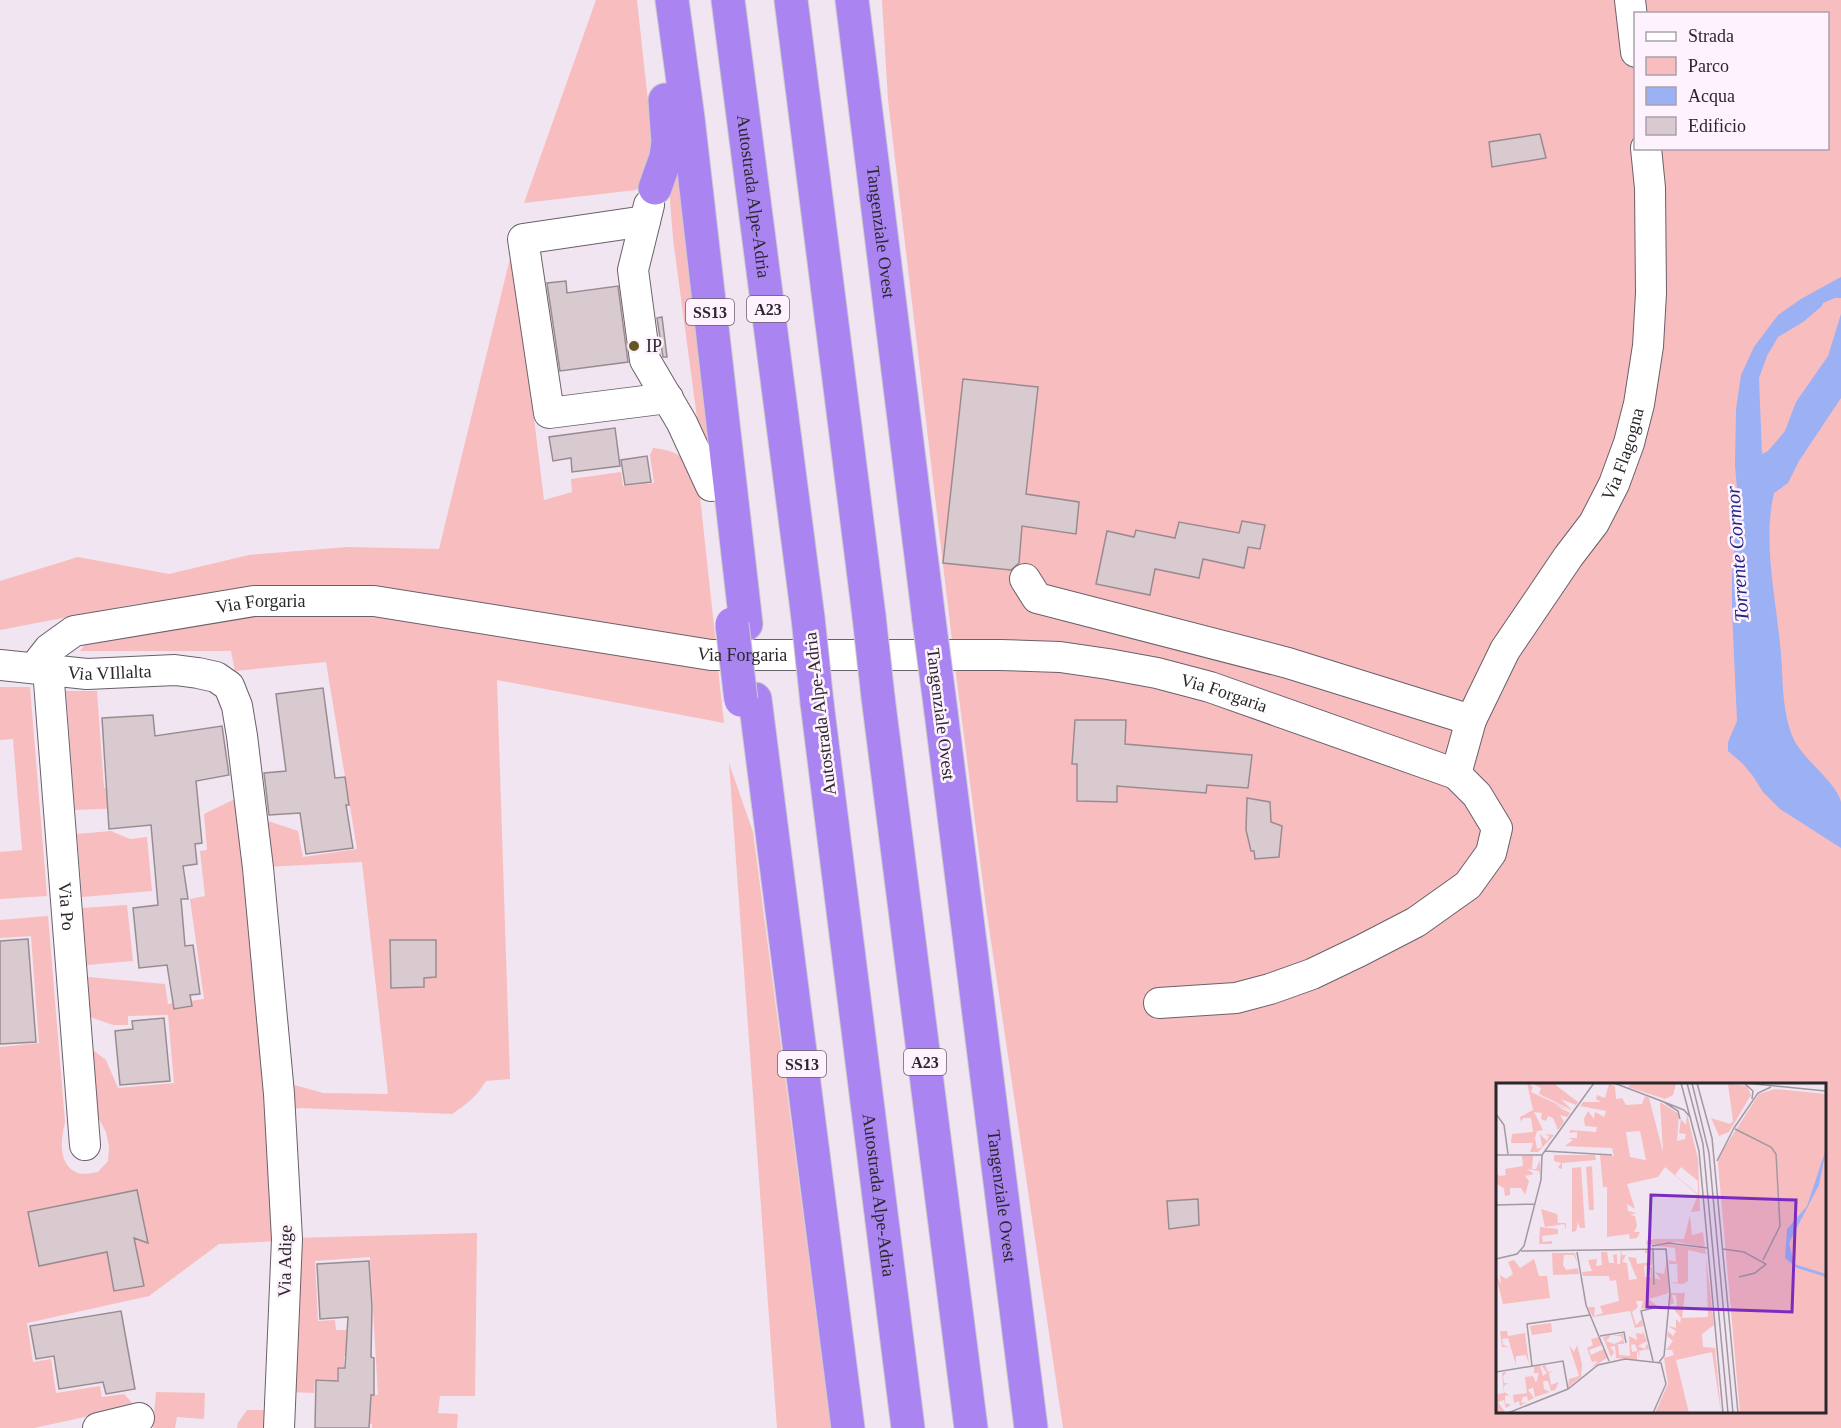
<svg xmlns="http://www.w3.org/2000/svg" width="1841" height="1428" font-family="Georgia,serif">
<rect width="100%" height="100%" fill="#f0e5f0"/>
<path fill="#f8bdbf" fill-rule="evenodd" d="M596,0h41l15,138 -4,34 -12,18 -112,13z
M882,0h959v1428h-778l-77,-521 -30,-233 -68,-574zM1636,14h192v134h-192zM1498,1084h326v328h-326z
M673,173l5,2 3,9 30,271 -13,-30 -25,-186 -4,-53z
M513,246l31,254 28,-8 -1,-13 50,-7 2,14 31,-3 -4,-28 3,-7c33,4 32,12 46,39l17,158 -532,-46 -48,5 -136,26v-49l78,-24 91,17 80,-19 98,-8 92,2z
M371,613l347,55 6,55 -227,-43 13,399 -24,2c-9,15 -20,24 -34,33l-151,-6 -9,1 -5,-26 36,10 65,1 -26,-232 -96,5 -7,-49 39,13 5,26 54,-8 -31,-187 -91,9 -4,-20h-151l8,-11 165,-26z
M0,687h30l17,209 -47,3v-47l22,-2 -9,-111 -13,1z
M66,691h31l7,97 32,-1 -10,21 -51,2z
M729,763l24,69 78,596h-54z
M239,797l40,444 -60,3 -70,52 -122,27 6,39 18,-3 5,34 44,-7 2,11 22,-3 11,12 -101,22h-34v-381l39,-4 -8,-107 -31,2v-18l48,-4 17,206c-4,16 -8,44 13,51 5,2 14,0 20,-1l10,-11 1,-15 -3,-14 -8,-15 -5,-67 13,10 12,28 56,-5 -6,-68 -40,1v9h-15l-23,-8 -2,-40 77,7 3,20 36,-5 -14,-100 15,-3 -5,-45 7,-1 -3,-36z
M111,831l19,8 17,-2 5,54 -70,6 -5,-63z
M127,905l6,56 -46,4 -5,-57z
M477,1233l-2,163h-35l-2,17 20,1 -1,14h-85v-4l-42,-2 1,-27h47l-8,-138 -55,4 3,60 17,-1 1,10h11l1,26h-4v11h-7v13l-22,-1 -1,14 -23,-1 1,-154z
M156,1392l49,1 -1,26 -27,-2 -2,11h-22z
M247,1410h19l-1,18h-28l1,-5z"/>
<path fill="#9cb0f4" d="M1841,277v21h-6l-12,5 -1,3 -19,16 -25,15 -11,19 -8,22 3,76 6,-3 17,-20 11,-29 32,-46 13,-42v84l-42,63 -11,22 -14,10c-12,50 3,110 7,161 2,27 1,60 13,86 10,20 43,43 47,62 0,11 0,34 0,46l-61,-39 -17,-17 -10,-16 -11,-13 -14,-12v-9l9,-21 -5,-109v-38l6,-73 -3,-36 1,-56 5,-34 13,-28 24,-32 23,-16z"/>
<path fill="#d9cad0" stroke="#9a8b92" stroke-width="1.5" d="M1540,134l6,24 -54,9 -3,-25z
M566,281l1,12 51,-7 10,76 -68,9 -13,-88z
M662,317l5,40h-4l-6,-39z
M963,379l75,8 -12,107 53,8 -3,32 -54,-8 -3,37 -8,7 -68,-7z
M615,428l5,38 -48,6 -1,-14 -18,3 -4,-24z
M647,456l4,26 -26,3 -4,-25z
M1242,521l23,4 -5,24 -12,-2 -4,21 -41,-9 -4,19 -44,-9 -5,26 -54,-11 11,-53 27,6 2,-7 39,8 4,-16 60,11z
M323,688l12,90 10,-1 4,28h-3l7,43 -47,6 -6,-41 -31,2 -5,-42 22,-2 -10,-77z
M153,715l2,21 67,-10 7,49 -33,6 6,62 -7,1 2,20 -14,2 5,33h-7l4,47 8,-1 7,49 -10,1 2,11 -18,3 -7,-44 -28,3 -6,-60 25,-3 -7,-80 -42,4 -7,-111z
M1075,720h51l-1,24 127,11 -4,33 -41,-3 -1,8 -89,-7v16l-40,-1v-37h-5z
M1247,798l23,4 1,20 11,4 -3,31 -24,2 -1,-8h-3l-5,-21z
M28,939l8,103 -36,2v-103z
M390,940h46v37l-12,1v9l-33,1z
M164,1018l6,63 -50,4 -5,-54 18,-2 -1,-8z
M137,1190l11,53 -14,-5 10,48 -30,5 -7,-39 -68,14 -11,-54z
M1198,1199l1,26 -30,4 -2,-28z
M369,1261l3,46 -1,50 3,1v37h-3l-2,33h-54l1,-48 22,1v-13h7l3,-51 -28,2 -3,-55z
M121,1311l14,78 -29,5 -3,-12 -44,7 -5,-33 -18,3 -6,-33z"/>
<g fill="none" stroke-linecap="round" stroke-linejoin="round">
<g stroke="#6a606b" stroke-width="32">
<g id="minor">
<path d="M1630,0l6,52"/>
<path d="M649,205l-16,65 12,90 37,63 29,63"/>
<path d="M645,221l-122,18 26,174 119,-15"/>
<path d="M1025,579l12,19 251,65 183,57"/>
<path id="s1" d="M0,665l87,9 88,-4 23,3 18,4 13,9 8,20 5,30 16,132 21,226 8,145 -8,189"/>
<path id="s2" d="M34,668l15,-19 25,-18 180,-30h120l337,54h289l60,2 48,7 49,9 53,14 246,87 21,21 20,33 -6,25 -23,32 -52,37 -56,29 -48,23 -42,15 -34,9 -77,5"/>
<path id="s3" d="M48,669l37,476"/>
<path id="s4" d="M1456,774l15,-54 34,-70 63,-93 26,-34 20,-39 15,-41 10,-39 9,-58 3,-53 -1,-105 -4,-40"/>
<path d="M98,1428l41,-10"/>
</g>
</g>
<g stroke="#cccbcc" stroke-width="35">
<g id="highway">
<path d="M672,0l16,118 58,506"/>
<path id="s5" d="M728,0l80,618"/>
<path d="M791,0l78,616"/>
<path id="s6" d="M852,0l77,620"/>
<path d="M655,188l11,-31 2,-15 -3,-42"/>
<path d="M878,697l93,731"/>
<path d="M755,699l93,729"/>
<path id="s7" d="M817,703l91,725"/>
<path id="s8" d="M941,712l90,716"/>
</g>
</g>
<use href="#minor" stroke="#fff" stroke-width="30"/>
<use href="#highway" stroke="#aa85f2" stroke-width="33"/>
<g stroke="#cccbcc" stroke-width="35" stroke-linecap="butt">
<path id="highway-bridge" d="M869,616l9,81
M808,618l9,85
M929,620l12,92
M732,624l9,76"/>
</g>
<use href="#highway-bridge" stroke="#aa85f2" stroke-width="33"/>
</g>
<circle fill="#635723" stroke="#fdf2fe" stroke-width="2" cx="634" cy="346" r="6"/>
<g text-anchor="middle" stroke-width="5" stroke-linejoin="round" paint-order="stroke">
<g fill="#fdf2fe" stroke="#6a646a" stroke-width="1.5">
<rect x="747" y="296" width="42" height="26" rx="4.5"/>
<rect x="686" y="299" width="48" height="26" rx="4.5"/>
<rect x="904" y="1049" width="42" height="26" rx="4.5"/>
<rect x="778" y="1051" width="48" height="26" rx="4.5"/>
</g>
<g font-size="16" font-weight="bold" fill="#2b272b">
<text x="768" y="315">A23</text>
<text x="710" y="318">SS13</text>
<text x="925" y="1068">A23</text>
<text x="802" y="1070">SS13</text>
</g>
<g font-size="18" fill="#2b272b" stroke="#fdf2fe">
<text dy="6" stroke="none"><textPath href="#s5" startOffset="198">Autostrada Alpe-Adria</textPath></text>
<text dy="6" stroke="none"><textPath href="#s6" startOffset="234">Tangenziale Ovest</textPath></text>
<text dy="6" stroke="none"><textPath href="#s4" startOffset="364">Via Flagogna</textPath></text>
<text dy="6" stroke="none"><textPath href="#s2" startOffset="244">Via Forgaria</textPath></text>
<text dy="6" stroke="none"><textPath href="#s2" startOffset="730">Via Forgaria</textPath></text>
<text dy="6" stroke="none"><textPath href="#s1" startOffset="110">Via VIllalta</textPath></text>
<text dy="6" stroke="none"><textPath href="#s2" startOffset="1216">Via Forgaria</textPath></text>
<text transform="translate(820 714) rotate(-97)" y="6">Autostrada Alpe-Adria</text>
<text transform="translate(941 714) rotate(83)" y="6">Tangenziale Ovest</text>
<text dy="6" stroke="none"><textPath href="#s3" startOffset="238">Via Po</textPath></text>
<text dy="6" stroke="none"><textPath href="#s7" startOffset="496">Autostrada Alpe-Adria</textPath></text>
<text dy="6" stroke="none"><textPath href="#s8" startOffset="488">Tangenziale Ovest</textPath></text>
<text transform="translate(285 1261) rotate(-89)" y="6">Via Adige</text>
</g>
<g font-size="18" fill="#2b272b" stroke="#fdf2fe" text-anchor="start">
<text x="646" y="352">IP</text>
</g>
<g font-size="20" font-style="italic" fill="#1f2585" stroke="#fdf2fe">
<text transform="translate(1737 554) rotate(-94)" y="7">Torrente Cormor</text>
</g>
</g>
<g transform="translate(1496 1083)">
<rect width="330" height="330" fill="#f0e5f0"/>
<path d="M31,0l6,4 -2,5 41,19 -19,-7 17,9 -3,4 -7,-2 4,7 -6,8 -5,-12 -5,-2 -2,5 -5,-2 1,-6 -8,-1 9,18 -6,1 -2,7 2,11 5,-2 -2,-13 7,7 2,-5 -4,-2 9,1 -16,17h-8l3,-9h-22l1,-9 21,-2 -2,-14h-8l-2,4 -1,-5 13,-7zM36,0h21l25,19 -2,3 -15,-6 11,11 -33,-16 2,-6zM137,0h43v1l-3,11 -8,4 -37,-12zM113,1l6,2 1,13 6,-1 4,7 16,-1 3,-8 4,2 14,54 -3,-50 19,12 -2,27 8,-2 1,-5 -7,-1 2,-14 5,6 1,-11 11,45 2,52 -9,1 7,-17 -33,-28 -7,10 -31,7 8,25 -8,-5 1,7 8,2 -6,2 5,1 2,10 -3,6h6l-3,6 -7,1 -1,-5 -22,3v-50h-4l-3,-32 14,1 -2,-8 -47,-2 8,-6 -5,-2h9v-6l-7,1v-3l26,2 1,-5 -12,-1 -1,-7 4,-8 6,8 1,-7 9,5 2,-6 -26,-5 3,-4h18l-5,-3 1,-4 8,3zM144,48l6,29h-1l-15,-3 -4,-25zM185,84l17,14v13l-23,-19zM232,1l19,2 4,9 -22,37 -10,4 -8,-18 19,6 3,-3zM279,6l51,5v319h-86l-22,-249 1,-8 40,-62zM58,72h41l1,5 -34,3v6l-4,-1 3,-5 -7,-2zM26,73h11l-1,13h4l4,-9v15l-1,-4 -12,-2 7,5 -9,2 4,5 -4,14 -4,-7h-11v7l-5,1 -1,-8 -8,-4v-13l3,5 7,-1 -1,-6 18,-3zM96,83l2,44h-5l-3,-43zM85,84l4,61h-5l-2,-6 -2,9 -4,1v-64zM45,126l16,5 1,9h8v6l-2,-5 -19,3zM194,132l2,20 11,-3 2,16 -27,-6 -31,3 -1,-4 9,-2h29zM44,144l18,2v5l-16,2 1,6 9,-1v3h-13zM173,161l36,5 1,5 -18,-4v31l-5,3 -13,-1 8,-1 -1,-18h-8v-4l7,2 -1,-14 -20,-2zM149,166h6l1,16 -8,1 1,11h6l-1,-8 -4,-2h6l2,20 1,-9 6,2 -6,-8 9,2 3,-16 2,35 -20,6 8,7 -16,3 2,-8h-7l2,6 -6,5 4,13 6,-6 1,7 -8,2 -5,-17 -37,6 -5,-10h7l-1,9 9,-3 -3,-7 19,-5 -3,-21 -6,1 -1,-5h-26l-1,-4 10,-1 -4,-11 9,-1 -1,7 6,-1 -1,-13h6l2,11h5l-1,-8 4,-1v10h3l1,-14 1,5h4l-4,7 5,1 2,17 8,-1 -9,-22 8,1 1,6 13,-2v-9h-5zM56,170h23l2,9 -3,-7h-10l-1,10 3,5 12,-2 1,6 -26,1zM210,174l8,68 -12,9 1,13 12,1 6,65 -9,-61 -36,8 13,53h-34l13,-29 -4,-26 10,-3 -2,-5h-6l7,-9 -6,-5 1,-5 5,5 3,-5 -8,-5 8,2v-9l4,4 1,-5 -8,-10 4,-3 -1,-10h-4l2,8 -4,2v-12h15l-3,25 26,-1zM38,176l5,17h8l3,22 -47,6 -7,-28 5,8 -1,-9 6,4 7,-5 -5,-12 6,-2 6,8zM55,240l1,9 -20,3 -2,-9zM146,246l5,12 -9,5 7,3 2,-6 2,6 -10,2 1,7 -5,-14 -4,1 1,7 5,-1v9l-21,-2 -1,-12 -5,1 4,5 -3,5 -8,-20 8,-2 -5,6 8,3 9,-4 -2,-4h-8l10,-2 1,10h-6l1,11 11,1 -1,-20 8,4 -1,-7 7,1zM4,248h7l1,5 17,-3 4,31 -3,-9 -10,1v9l-8,-27 -6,1 1,6 6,2h-7zM103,254l3,8 -13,5 2,5 13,-6 3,9 -16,10 7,-7 -6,1 -5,-14 6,-3 -2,-6zM73,262l5,7 3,-7 5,19 -1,13 -13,10 1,-8 10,-3zM49,282l3,7 5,-1 -4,2 2,12 8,-3 -4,8 -4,1 -3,-10h-5l1,8 6,3 -15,5 -2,-10 -5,3 6,8 -6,3 -1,-5 -4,1 -2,6 6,-1 -7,4 -1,-5 -5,2 -1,-8 14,-2 -2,-16 8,-1 3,7 3,-10h-5v-6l6,-1 3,10 4,-3 -5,-7zM11,289l-4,4 1,7h4l-4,3v6l5,3 -4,1v7l6,2 -5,3 -2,-8 -6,2 7,10 -8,1 -1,-19 8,-1 -2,-20z" fill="#f8bdbf" fill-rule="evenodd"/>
<path d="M330,66l-7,36 -30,58 5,21 32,10v3l-29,-9 -12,-10 2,-29 20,-23z" fill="#9cb0f4"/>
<path fill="none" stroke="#a199a1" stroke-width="1.5" d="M118,0l50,19 14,9 2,8M185,0l18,68 24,262M191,0l16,61 25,269M196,0l17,70 24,260M201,0l15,55 26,275M249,0l81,8M249,1l8,7 -1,8M168,19l20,8 7,8M0,31l8,11 4,29M238,45l24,-35 13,-6M239,46l36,18 5,7 4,72 -17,34M49,68l67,4M0,72h46M221,78l17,-33M0,122l39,-1M156,163l17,-3 38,5M157,165l1,37M227,166l21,3 22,12 -11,9 -16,4M25,168l145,-2 4,44 -6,63 -5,6M81,169l9,53 23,56M0,176l21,-5 7,-8 17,-66 1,-25 52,-72M104,253l24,-4 2,11M157,278l-12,-50 17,-4M36,283l-5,-42 63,-9M0,289l67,-11 5,28M12,330l60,-24 30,-24 27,-6 36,4 5,21 -13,29"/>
<path fill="#7b2cbf" fill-opacity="0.15" stroke="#7b2cbf" stroke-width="3" d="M155,112l145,5 -4,112 -145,-5z"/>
<rect width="330" height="330" fill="none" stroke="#2b272b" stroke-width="3"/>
</g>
<rect x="1634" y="12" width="195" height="138" fill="#fdf2fe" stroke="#a9a1aa" stroke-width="1.5"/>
<rect x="1646" y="32" width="30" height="9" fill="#ffffff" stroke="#a9a1aa" stroke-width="1.5"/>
<text x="1688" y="42" font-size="18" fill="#2b272b">Strada</text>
<rect x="1646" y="57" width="30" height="18" fill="#f8bdbf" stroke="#a9a1aa" stroke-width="1.5"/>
<text x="1688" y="72" font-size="18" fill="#2b272b">Parco</text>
<rect x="1646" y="87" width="30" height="18" fill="#9cb0f4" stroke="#a9a1aa" stroke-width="1.5"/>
<text x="1688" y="102" font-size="18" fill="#2b272b">Acqua</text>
<rect x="1646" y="117" width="30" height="18" fill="#d9cad0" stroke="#a9a1aa" stroke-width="1.5"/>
<text x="1688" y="132" font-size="18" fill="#2b272b">Edificio</text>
</svg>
